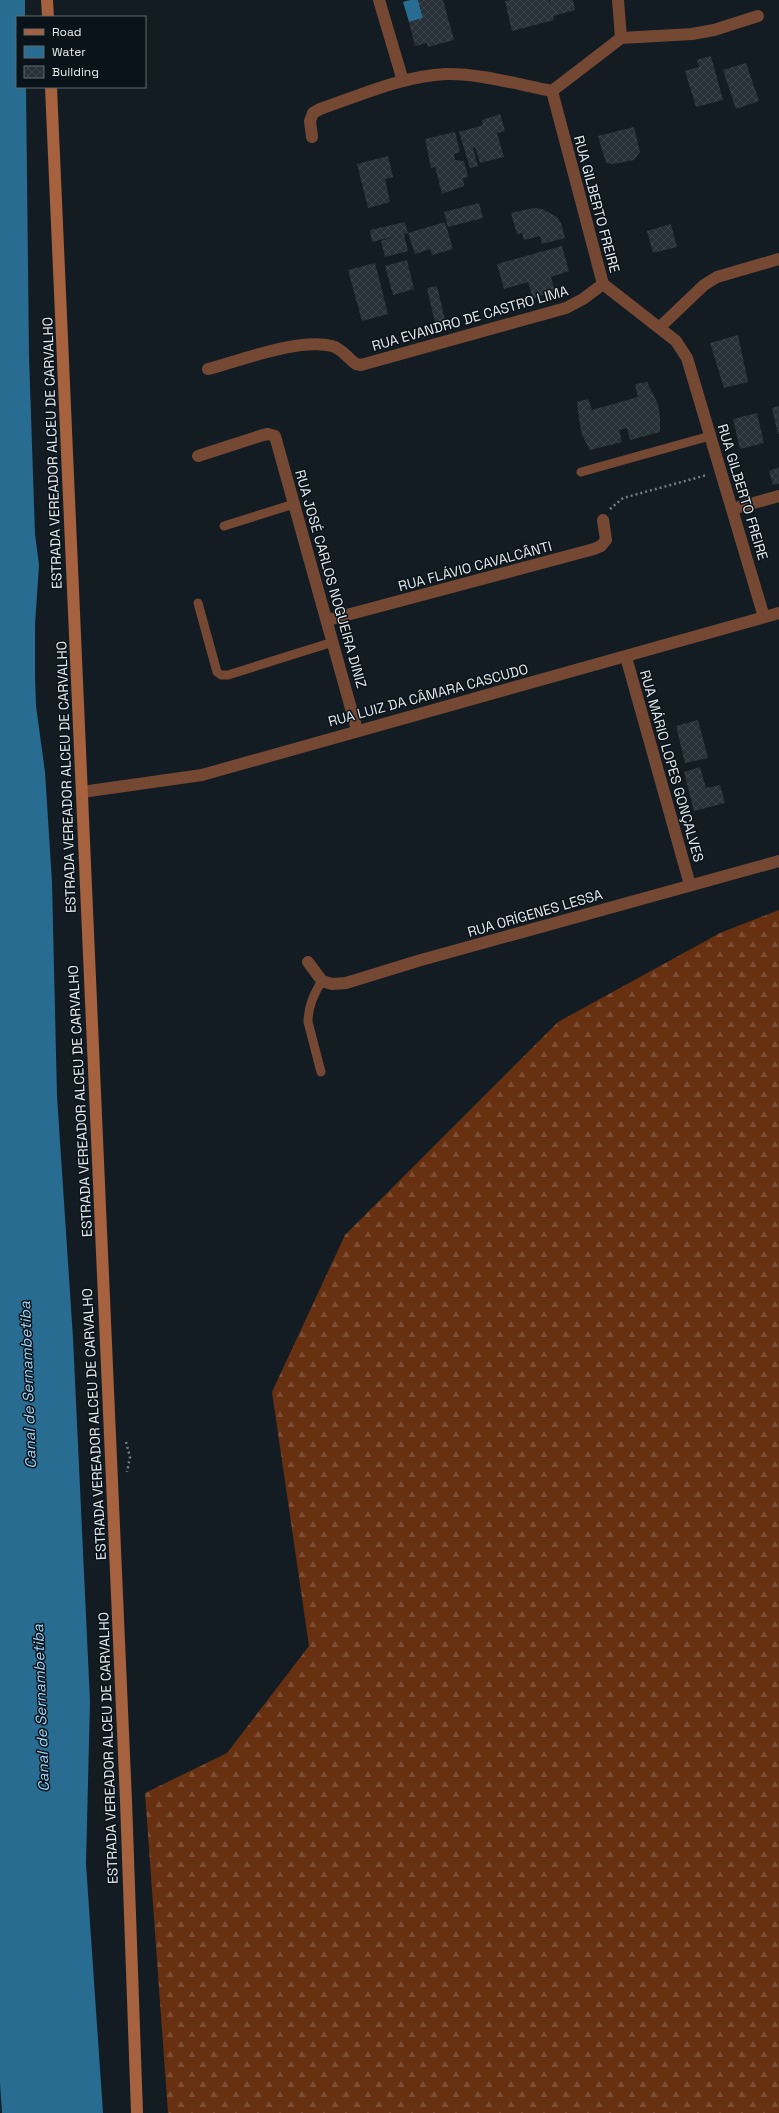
<svg xmlns="http://www.w3.org/2000/svg" width="779" height="2113" font-family="'Space Grotesk',sans-serif">
<defs>
<pattern id="forest-firs" width="22" height="20" patternUnits="userSpaceOnUse"><rect width="22" height="20" fill="#673011"/><path d="M5 1l3.5 6h-7zM16 11l3.5 6h-7z" fill="#7d4e34"/></pattern>
<pattern id="building-cross-hatch" width="8" height="8" patternUnits="userSpaceOnUse"><rect width="8" height="8" fill="#273137"/><path d="M0 0l8 8M0 8l8-8" fill="none" stroke="#3c454a"/></pattern>
</defs>
<rect width="100%" height="100%" fill="#131c22"/>
<path fill="url(#forest-firs)" d="M779,910v1203h-611l-23,-320 82,-40 82,-107 -37,-254 73,-157 213,-213 162,-89z"/>
<path fill="#286c92" d="M0,0h25v17h-8v70h9l3,269 6,178 4,31 -4,60v51l1,30 9,66 7,110 5,214 16,242 17,363 -4,163 17,249h-101l-2,-30z
M410,0h8l5,18 -14,4 -6,-20z"/>
<path fill="url(#building-cross-hatch)" d="M418,0h25l11,40 -26,7 -1,-4 -12,3 -6,-24 14,-4z
M510,0h39l1,4v-4h23l2,10 -22,6 1,4 -42,11 -7,-30z
M711,56l12,44 -27,7 -11,-36 14,-4 -2,-7z
M746,63l13,38 -23,8 -13,-39z
M500,114l5,17 -8,2 7,24 -24,6 -5,-16 -2,1 5,18 -8,2 -11,-36 24,-7 -1,-5z
M634,127l6,25 -6,8 -20,4 -8,-1 -8,-27z
M455,132l5,20 -6,2 1,6 9,1 4,16 -5,1 1,8 -22,8 -7,-27 -4,1 -6,-29z
M388,156l5,21 -8,2 5,23 -22,6 -11,-44z
M479,203l4,15 -35,9 -4,-15z
M533,208l9,1 15,8 4,6 4,15 -23,6 -2,-8 -16,4 -2,-7 -5,1 -6,-21z
M405,222l3,11 -4,1 4,17 -23,6 -4,-16 15,-5 -24,6 -2,-12z
M445,222l8,27 -21,6 -2,-6 -15,5 -7,-21z
M671,224l6,23 -24,6 -6,-22z
M562,246l7,25 -18,6 4,15 -22,6 -5,-16 -24,7 -7,-25z
M407,260l7,29 -21,6 -8,-29z
M375,263l13,51 -26,7 -14,-51z
M437,286l8,34 -10,3 -8,-35z
M738,335l10,47 -24,6 -14,-45z
M647,382l11,22 2,13v15l-30,8 -3,-12 -8,2 3,12 -32,8 -8,-15 -3,-16 -2,-17 11,-3 4,11 46,-13 -3,-13z
M779,406v28h-1l-6,-26z
M757,413l7,30 -24,6 -7,-30z
M779,467v17l-6,1 -4,-14z
M698,720l10,38 -23,5 -9,-37z
M700,767l6,21 14,-3 5,18 -31,8 -10,-39z"/>
<g fill="none" stroke-linecap="round" stroke-linejoin="round">
<path stroke="#767e83" stroke-width="2.5" stroke-dasharray="2 3" stroke-linecap="butt" d="M610,509l13,-11 84,-23
M126,1442l4,15 -3,15"/>
<path stroke="#744833" stroke-width="9" d="M581,472l129,-36
M224,526l70,-22
M198,603l19,69 4,3h7l105,-33
M321,1072l-13,-50c0,-15 6,-29 14,-41"/>
<path stroke="#744833" stroke-width="12" d="M379,0l24,81
M618,0l3,38 -69,53 51,193 73,57 11,17 77,259
M621,38l71,-4 22,-4 44,-14
M312,137l-2,-16 3,-8 7,-4c41,-14 83,-33 126,-35 32,-1 74,11 106,17
M660,327l44,-42 13,-8 62,-18
M208,369c34,-9 90,-31 124,-23 11,3 15,12 24,18l5,1 205,-57 17,-9 20,-15
M198,456l65,-21 5,-1 7,2 82,294
M732,509l47,-13
M328,620l266,-71 7,-3 5,-6 -3,-20
M626,657l64,228
M82,792l120,-17 577,-162
M308,962l14,19 10,3 14,-1 75,-23 358,-99"/>
<path stroke="#a6613e" stroke-width="12" d="M47,0l1,17
M51,87l75,1714 11,312"/>
</g>
<g text-anchor="middle" stroke-width="3" stroke-linejoin="round" paint-order="stroke">
<g font-size="14" fill="#e5ecf0" stroke="#0a1319">
<text transform="translate(597 204) rotate(75)" y="5">RUA GILBERTO FREIRE</text>
<text transform="translate(470 318) rotate(-16)" y="5">RUA EVANDRO DE CASTRO LIMA</text>
<text transform="translate(52 453) rotate(-92)" y="5">ESTRADA VEREADOR ALCEU DE CARVALHO</text>
<text transform="translate(743 492) rotate(73)" y="5">RUA GILBERTO FREIRE</text>
<text transform="translate(475 566) rotate(-15)" y="5">RUA FLÁVIO CAVALCÂNTI</text>
<text transform="translate(331 579) rotate(74)" y="5">RUA JOSÉ CARLOS NOGUEIRA DINIZ</text>
<text transform="translate(428 695) rotate(-15)" y="5">RUA LUIZ DA CÂMARA CASCUDO</text>
<text transform="translate(672 766) rotate(74)" y="5">RUA MÁRIO LOPES GONÇALVES</text>
<text transform="translate(66 777) rotate(-92)" y="5">ESTRADA VEREADOR ALCEU DE CARVALHO</text>
<text transform="translate(535 913) rotate(-16)" y="5">RUA ORÍGENES LESSA</text>
<text transform="translate(80 1101) rotate(-93)" y="5">ESTRADA VEREADOR ALCEU DE CARVALHO</text>
<text transform="translate(94 1424) rotate(-93)" y="5">ESTRADA VEREADOR ALCEU DE CARVALHO</text>
<text transform="translate(108 1748) rotate(-92)" y="5">ESTRADA VEREADOR ALCEU DE CARVALHO</text>
</g>
<g font-size="15" font-style="italic" fill="#a0d5f7" stroke="#0a1319">
<text transform="translate(28 1385) rotate(-92)" y="5">Canal de Sernambetiba</text>
<text transform="translate(41 1708) rotate(-92)" y="5">Canal de Sernambetiba</text>
</g>
</g>
<rect x="16" y="16" width="130" height="72" fill="#0a1319" stroke="#626a6f"/>
<rect x="24" y="29" width="20" height="6" fill="#a6613e" stroke="#626a6f"/>
<text x="52" y="36" font-size="12" fill="#e5ecf0">Road</text>
<rect x="24" y="46" width="20" height="12" fill="#286c92" stroke="#626a6f"/>
<text x="52" y="56" font-size="12" fill="#e5ecf0">Water</text>
<rect x="24" y="66" width="20" height="12" fill="url(#building-cross-hatch)" stroke="#626a6f"/>
<text x="52" y="76" font-size="12" fill="#e5ecf0">Building</text>
</svg>
